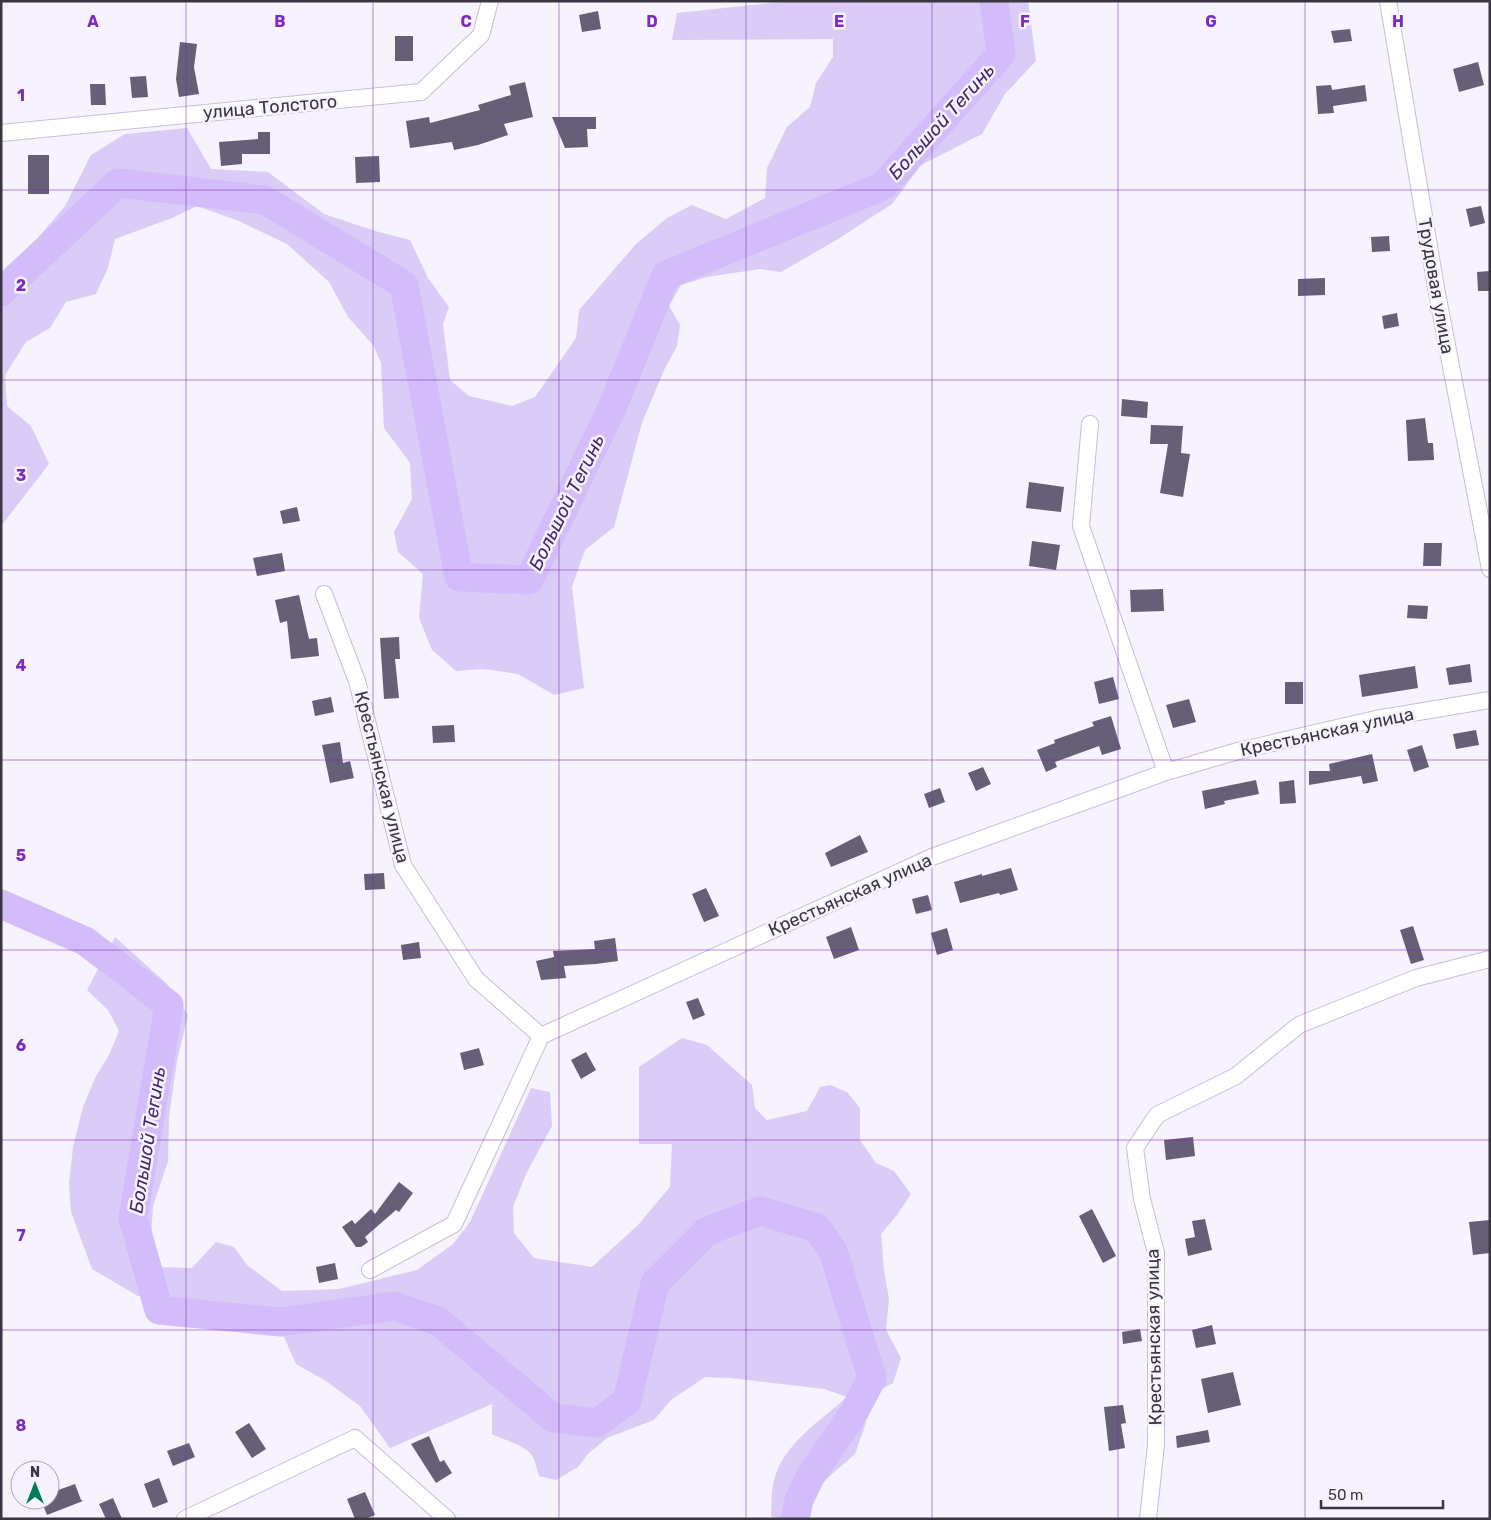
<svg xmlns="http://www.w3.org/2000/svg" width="1491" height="1520" font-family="Rubik,sans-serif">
<rect width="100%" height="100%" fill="#f6f2fe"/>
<path fill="#dbccf7" d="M791,1h237l8,60 -31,33 -23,40 -61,31 -29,39 -54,35 -57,33 -21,-3 -53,8 -26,8 -12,21 11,19 -3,21 -13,24 -22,53 -28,104 -29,23 -13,37 12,101 -30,7 -36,-21 -35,-5 -27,2 -24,-21 -13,-32 4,-44 -25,-22 -4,-20 18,-33 -2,-36 -26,-35 -3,-65 -8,-18 -25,-28 -19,-35 -42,-38 -48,-23 -42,-15 -25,12 -57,21 -7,29 -12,26 -30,8 -16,26 -24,14 -21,33 2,31 24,20 18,38 -48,62v-249l36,-38 28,-33 26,-51 34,-21 62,-6 24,41 57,3 56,42 51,17 35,9 18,38 21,29 -6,17 7,56 19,16 43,10 23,-9 41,-59 3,-28 57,-66 31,-26 25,-13 34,14 39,-21 2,-30 20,-41 23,-20 6,-24 17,-26v-18l-161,1 5,-27z
M115,937l52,47 21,31 -11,46 -8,55 -1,45 -15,45 -2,33 11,28 30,1 24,-26 18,5 13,18 35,26 57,-2 78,-19 36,-26 17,-22 61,-134 19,4 2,34 -26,48 -13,33 1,26 20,25 58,9 46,-42 32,-38 2,-43h-33v-77l43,-29 25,7 45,40 3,23 12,12 40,-9 13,-24 10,-2 17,7 13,16v32l16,23 18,8 17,23 -14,21 -16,19 3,36 5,29 -3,31 15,28 -8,25 -33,18 6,22 -11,31 -39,34 -6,29 2,2h-39l-2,-4c1,-11 0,-25 3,-35 10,-37 46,-59 73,-83l-23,-8 -94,-11 -25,-1 -34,23 -17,20 -47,18 -19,16 -10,13 -22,13 -17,-4c-2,-6 -4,-17 -8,-22 -6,-8 -29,-15 -39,-20v-30l-102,44 -30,-42 -34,-25 -30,-17 -12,-27 -66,-36 -80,-5 -46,-27 -21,-57 -2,-28 4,-37 10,-40 13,-31 13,-21 10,-24 -11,-21 -21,-20z"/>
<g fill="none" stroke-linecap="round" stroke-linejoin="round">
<path stroke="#d3bcf9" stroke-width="29" d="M1,292l117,-109 147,17 139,85 55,292 70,3 83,-172 54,-133 217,-89 118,-132 -7,-53
M1,904l84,37 84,64 -36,213 26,92 122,12 113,-16 44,15 115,97 44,5 30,-22 28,-118 52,-52 53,-20 57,17 16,23 39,127 -19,36 -43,63 -11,23 -4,19"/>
</g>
<path fill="#675e77" d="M598,11l3,18 -19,3 -3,-17z
M1350,29l2,12 -18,2 -3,-12z
M395,36h18v25h-18z
M180,42l17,2 -3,23 5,27 -20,3 -3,-18z
M1478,62l6,23 -25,7 -6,-23z
M146,76l2,21 -16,1 -2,-21z
M525,82l8,35 -29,7 4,11 -30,10 -24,5 -2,-8 -42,6 -4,-27 23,-4 1,6 50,-13 -2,-5 33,-10 -2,-9z
M90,84h15l1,21h-15z
M1331,85l1,5 33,-5 2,16 -34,5 1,7 -16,1 -2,-28z
M552,117h44v12h-9l1,18 -23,1z
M258,132h12v22h-28v10l-21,2 -2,-24 39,-3z
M28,155h21v39h-21z
M379,156l1,26 -24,1 -1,-26z
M1481,206l4,17 -15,4 -4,-18z
M1389,236l1,15 -18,1 -1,-15z
M1490,271v20h-12l-1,-19z
M1325,278v17l-27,1v-17z
M1397,313l2,13 -15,3 -2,-13z
M1122,399l26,3 -1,16 -26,-2z
M1425,418l3,25h5l1,17 -26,1 -2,-41z
M1151,425l32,1 -2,27 9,1 -7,43 -23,-4 8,-49h-18z
M1029,482l35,5 -3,25 -35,-4z
M297,507l3,14 -17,3 -3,-13z
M1032,541l28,4 -4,25 -27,-4z
M1424,543h18l-1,23h-18z
M282,553l3,18 -28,5 -4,-18z
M1163,589l1,22 -33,1 -1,-22z
M299,595l10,44 8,-1 2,18 -28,3 -4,-38 -7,2 -5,-23z
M1408,605l20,1 -1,13 -20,-1z
M399,637l1,22h-5l4,39 -15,1 -4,-61z
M1470,664l2,18 -23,3 -3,-17z
M1415,666l3,22 -56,9 -3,-22z
M1113,677l6,22 -20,5 -5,-22z
M1285,682h18v22h-18z
M331,697l3,15 -19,4 -3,-15z
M1189,699l7,23 -23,6 -7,-23z
M1111,716l10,33 -19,6 -3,-9 -44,16 2,5 -11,5 -9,-22 18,-7 -1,-3 40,-14 -2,-4z
M454,725l1,17 -22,1 -1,-17z
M1476,730l3,15 -23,4 -3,-15z
M340,742l3,21 7,-2 4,17 -24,5 -8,-38z
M1422,745l7,22 -15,5 -7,-22z
M1372,754l6,27 -15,3 -2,-8 -52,9v-14h21l-1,-7z
M983,767l8,17 -15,7 -8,-18z
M1256,780l3,14 -35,7 1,3 -20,5 -3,-18z
M1294,780l2,23 -16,1 -1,-22z
M940,788l5,14 -16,6 -5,-14z
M860,835l8,17 -37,15 -6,-14z
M1011,868l7,22 -18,5 -1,-2 -39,10 -6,-21 28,-8v2z
M384,873l1,16 -20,1 -1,-16z
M706,888l13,28 -15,6 -12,-28z
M928,895l4,15 -16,4 -4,-15z
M1413,926l11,34 -13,4 -11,-34z
M851,927l8,23 -25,9 -8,-22z
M947,928l6,22 -16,5 -6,-22z
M615,938l3,23 -22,3 -32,2 2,12 -25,2 -5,-19 18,-4 -1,-6 42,-2 -1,-8z
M419,942l2,16 -18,2 -2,-15z
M698,998l7,17 -12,5 -7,-18z
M479,1048l5,17 -20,5 -4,-17z
M586,1052l10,18 -15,9 -10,-19z
M1193,1137l2,19 -29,4 -2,-20z
M399,1182l14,11 -14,19 -3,-2 -31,27 3,5 -7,5h-5l-14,-20 10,-7 3,4 16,-15 4,5z
M1092,1209l24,47 -13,7 -24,-47z
M1205,1219l7,31 -24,6 -3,-17 10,-2 -3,-16z
M1490,1220v33l-17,2 -4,-33z
M335,1263l3,16 -19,4 -3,-16z
M1212,1325l4,19 -20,4 -4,-18z
M1140,1329l2,12 -19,3 -1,-12z
M1233,1372l8,33 -33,8 -7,-34z
M1123,1405l3,18 -5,1 4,24 -16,3 -5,-44z
M249,1423l17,26 -14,9 -17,-26z
M1208,1430l2,12 -33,6 -1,-12z
M429,1436l11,26 4,-2 8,13 -16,10 -25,-39z
M189,1443l6,14 -22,9 -6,-15z
M159,1478l9,24 -15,6 -9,-24z
M75,1484l6,16 2,1 -36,14 -6,-15h9v-7z
M365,1492l10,23 -10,4h-10l-8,-20z
M113,1498l9,21h-16l-7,-15z"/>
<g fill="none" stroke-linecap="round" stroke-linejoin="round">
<g stroke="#c8bdda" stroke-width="18">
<path id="minor" d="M1388,1l48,287 54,281
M1,133l420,-41 60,-57 9,-34
M1090,424l-9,102 85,246
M324,594l33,87 46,184 73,114 65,57
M370,1270l84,-46 87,-188 391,-179 234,-85 72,-21 138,-32 114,-19
M185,1519l170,-81 92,81
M1148,1519l8,-74v-192l-14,-54 -7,-51 22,-33 79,-39 63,-51 117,-47 74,-19"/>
</g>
<use href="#minor" stroke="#fff" stroke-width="16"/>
</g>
<path fill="none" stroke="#7b2cbf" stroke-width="1" stroke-opacity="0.55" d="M186,1v1518M373,1v1518M559,1v1518M746,1v1518M932,1v1518M1118,1v1518M1305,1v1518M1,190h1489M1,380h1489M1,570h1489M1,760h1489M1,950h1489M1,1140h1489M1,1330h1489"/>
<g text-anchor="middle" stroke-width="5" stroke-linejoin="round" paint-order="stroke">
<g font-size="18" fill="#393541" stroke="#f6f2fe">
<text transform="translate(270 107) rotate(-5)" y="6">улица Толстого</text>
<text transform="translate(1436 286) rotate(80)" y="6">Трудовая улица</text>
<text transform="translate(1327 732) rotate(-12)" y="6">Крестьянская улица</text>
<text transform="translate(382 777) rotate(76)" y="6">Крестьянская улица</text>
<text transform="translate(850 895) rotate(-24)" y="6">Крестьянская улица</text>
<text transform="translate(1154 1337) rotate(-91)" y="6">Крестьянская улица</text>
</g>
<g font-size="19" font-style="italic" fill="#47276c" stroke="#f6f2fe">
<text transform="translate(941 121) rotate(-48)" y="7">Большой Тегинь</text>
<text transform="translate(566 502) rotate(-64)" y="7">Большой Тегинь</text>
<text transform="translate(147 1140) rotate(-81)" y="7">Большой Тегинь</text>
</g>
</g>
<g font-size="16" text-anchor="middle" font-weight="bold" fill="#7b2cbf" stroke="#f6f2fe" stroke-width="5" stroke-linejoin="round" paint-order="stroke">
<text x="93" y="27">A</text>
<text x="280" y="27">B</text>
<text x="466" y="27">C</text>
<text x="652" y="27">D</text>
<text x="839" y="27">E</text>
<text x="1025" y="27">F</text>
<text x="1211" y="27">G</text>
<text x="1398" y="27">H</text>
<text x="21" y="101">1</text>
<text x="21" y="291">2</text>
<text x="21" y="481">3</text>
<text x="21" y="671">4</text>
<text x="21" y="861">5</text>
<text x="21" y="1051">6</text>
<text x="21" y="1241">7</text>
<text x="21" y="1431">8</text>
</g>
<rect width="1491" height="1520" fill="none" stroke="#393541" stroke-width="5"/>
<g transform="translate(35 1485)"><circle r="24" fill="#f6f2fe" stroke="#aaa6b2"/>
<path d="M0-4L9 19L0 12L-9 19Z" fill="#017c5a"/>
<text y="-8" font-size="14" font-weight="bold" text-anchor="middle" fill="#393541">N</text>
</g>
<path d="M1321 1500v8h122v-8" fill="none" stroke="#393541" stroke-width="2.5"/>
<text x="1328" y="1500" font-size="15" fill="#393541" stroke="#f6f2fe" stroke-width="4" paint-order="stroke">50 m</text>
</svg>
